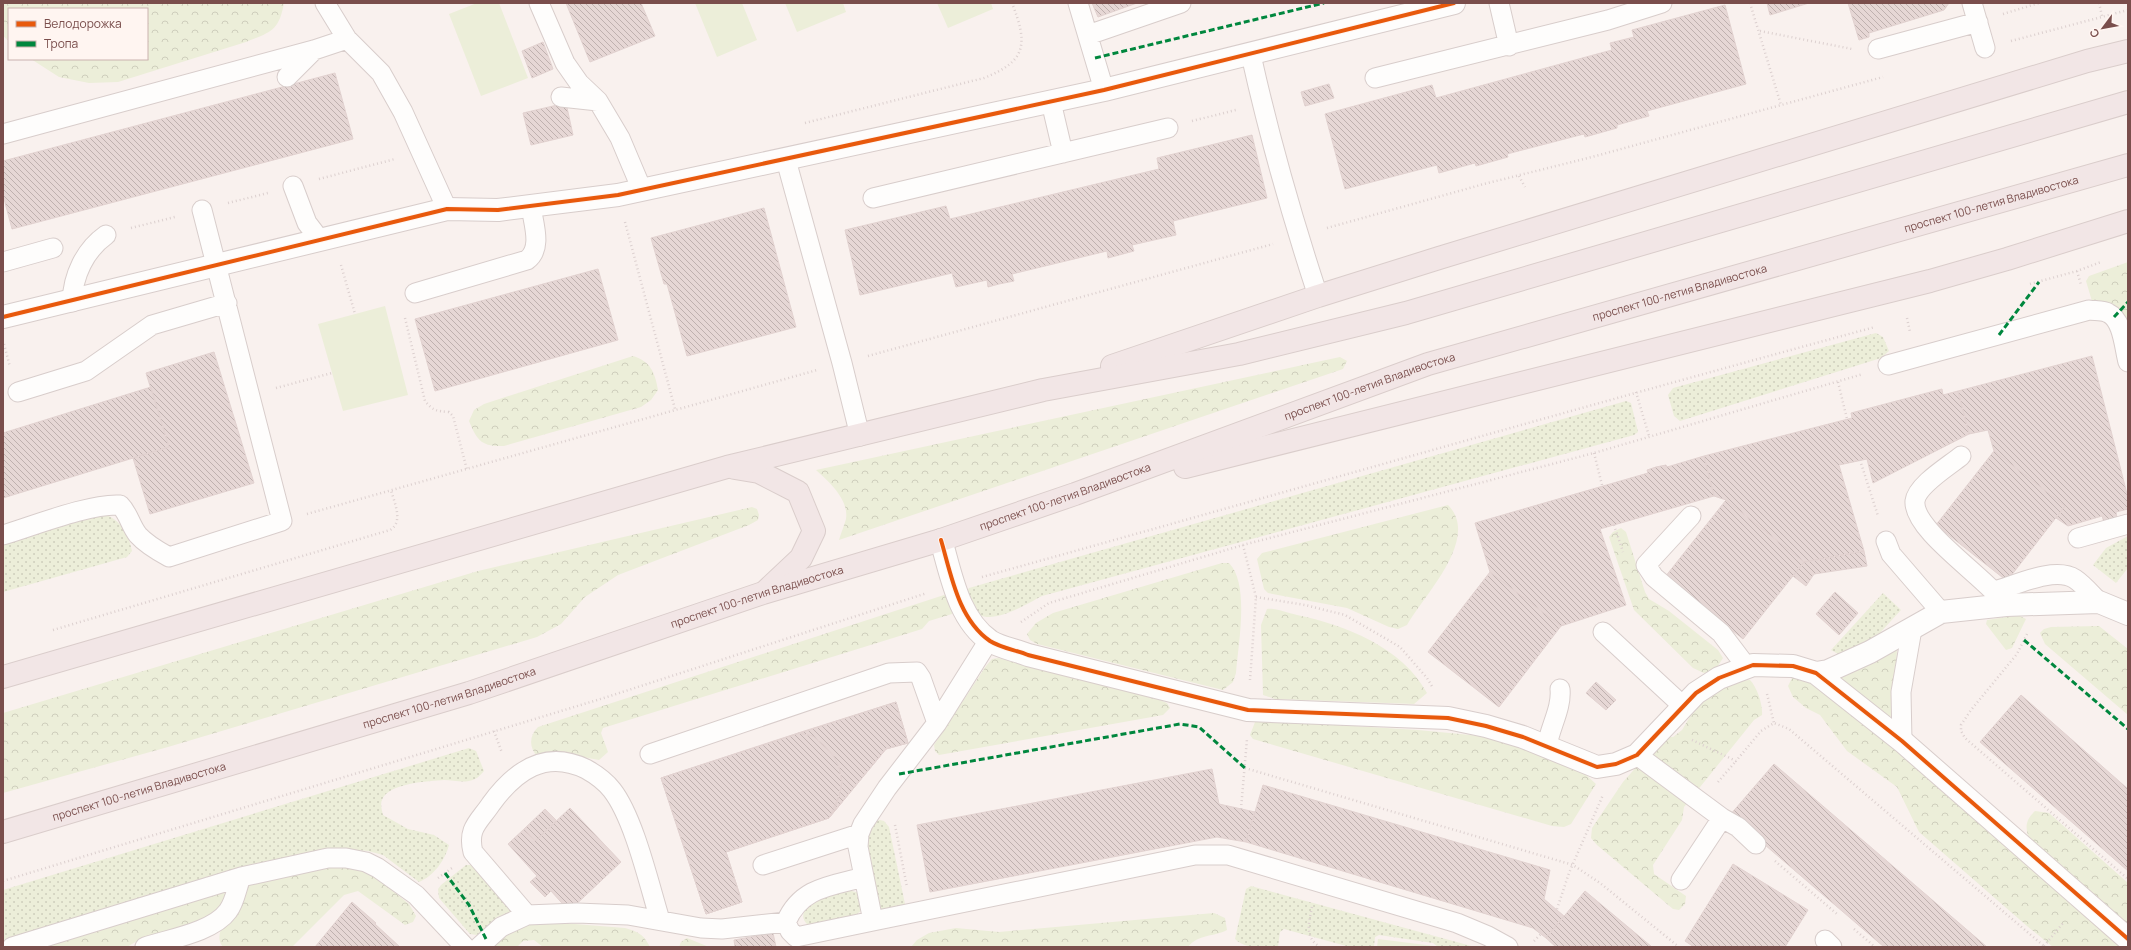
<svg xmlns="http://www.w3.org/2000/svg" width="2131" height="950" font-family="Manrope,sans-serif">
<defs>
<pattern id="grass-dots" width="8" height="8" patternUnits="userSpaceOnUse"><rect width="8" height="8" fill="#eceed9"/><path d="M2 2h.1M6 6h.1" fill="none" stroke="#cecebc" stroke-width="1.8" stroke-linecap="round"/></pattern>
<pattern id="forest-crowns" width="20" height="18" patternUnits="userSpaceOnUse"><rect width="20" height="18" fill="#eceed9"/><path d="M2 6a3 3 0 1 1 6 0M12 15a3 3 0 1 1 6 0" fill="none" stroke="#cecebc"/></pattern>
<pattern id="building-back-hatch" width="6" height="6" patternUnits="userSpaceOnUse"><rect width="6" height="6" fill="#e6d7d5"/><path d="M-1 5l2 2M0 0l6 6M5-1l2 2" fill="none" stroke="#bfb1af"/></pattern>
</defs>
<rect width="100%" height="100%" fill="#f9f1ee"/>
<path fill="url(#grass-dots)" d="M1876,333l7,4 6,14 -8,7 -201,63 -6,-5 -6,-21 5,-7z
M1626,401l5,2 7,29 -4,3 -592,161c-16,8 -55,34 -70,13 -3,-4 -4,-12 -6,-17l3,-4z
M107,515c15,7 22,20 25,36l-5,6 -124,35v-49l88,-26z
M2128,536v32l-12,15 -23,-18 13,-17z
M1883,593l18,17 -34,37 -27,8 -9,-5z
M469,748l7,3 8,20c-3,3 -6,7 -9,8 -11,5 -20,1 -31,1 -15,1 -56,3 -62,20 -2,4 0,10 1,15l25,14 26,6 15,10c-4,15 -15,31 -30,37l-36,-27 -15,-4 -22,-2 -107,21 -236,72v-52z
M880,820l4,1 5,6 16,77 -4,3 -22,4c-5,-27 -22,-69 -3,-90z
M466,865h6l40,43v5l-15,4 -20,18 -7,-1 -31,-36 -1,-9 3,-4z
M1251,886l224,61h-37l-5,-4 -54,-8 -4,2 -1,10h-24l-66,-18 -4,3 -2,15c-14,0 -32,3 -43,-8l11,-50z
M845,889l14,4 3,17 -5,4 -44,10h-6c-9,-9 0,-17 6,-25z"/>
<path fill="url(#forest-crowns)" d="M3,3h281c-5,28 -13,29 -38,39l-128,40 -29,1 -30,-6 -28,-18h116v-50h-138v32l-6,-5z
M2128,262v73l-34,-27 -8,-27 3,-5z
M633,356c17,5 22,16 25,34l-7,10 -10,7 -137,39c-23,1 -27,-6 -35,-25l5,-11 10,-6z
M1340,357l7,4 -4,8 -504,171c2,-7 5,-14 7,-21 3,-20 -17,-37 -30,-49 175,-38 349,-75 524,-113z
M1448,505c33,33 -24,90 -41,120l-9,4 -9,-2 -42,-19 -79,-15 -4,-4 -7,-30 5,-6z
M752,507l5,2 2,6 -1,5 -9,5 -131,50 -33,22 -24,27 -24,13 -369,110 -165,46v-80l475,-142z
M1621,528l5,4 19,60 4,7 20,12 49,39 5,8 -9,14 -10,1 -11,-5 -59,-58 -25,-73 4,-5z
M1222,563h7c21,21 9,82 7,110l-3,9 -10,8 -186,-46 -7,-4 -3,-6 9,-11 17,-10z
M944,595l4,1 7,14 -3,4 -23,7 -7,8 -319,99 -2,5 7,19 -9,8 -38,-7 -24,3c-8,-9 -8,-20 1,-29z
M1267,609c9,-1 20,4 30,6 48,10 105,32 130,78l-13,11 -139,-5 -12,-4 -2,-70z
M2018,615l8,4 -14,29 -6,2 -20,-26 1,-4z
M2099,626l29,23v66l-83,-71 -5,-11 4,-4 7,-2z
M1892,648l5,2 -3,62 -5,6 -48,-38 -2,-6z
M998,658l162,42 7,3 3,5 -7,7 -224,40 -4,-4 -1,-6 52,-79 6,-7z
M1798,675h14l316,272h-75l-26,-21 -108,-94 -22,-45 -50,-36 -27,-36 -14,-7 -13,-11 -5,-11 4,-8z
M1750,680c7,7 13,25 12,35l-8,5 -70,87 -2,13 -29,45 1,9 32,22 -1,8 -6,6 -6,-1 -76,-64 -6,-7 1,-10 31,-46 40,-45h10l9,-7 15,-25 36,-24z
M1259,720l159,10 63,6 35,10 68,27 12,11 -25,40 -7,3 -12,-1 -299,-87 -3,-4 5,-13z
M2035,811l14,2 79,70v45l-97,-85c-6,-13 -7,-22 4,-32z
M343,865l29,9 37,30 7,12 -3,6 -8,3 -47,-34 -14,4 -52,52h-69c-5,-6 -4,-11 -2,-18l26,-45 6,-4z
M222,889l3,5 -1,10 -9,10 -12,6 -61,18 -15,9h-88z
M1214,913l11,5 2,12c-13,7 -29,4 -39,17h-277l6,-7 12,-7 27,-5 43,4z
M537,921l88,7c14,4 19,7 25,19h-107l-9,-7 -11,1 -6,6h-28l15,-13z
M687,938l22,9h-30l2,-5z"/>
<path fill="#eceed9" d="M477,3h22l29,75 -47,18 -32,-82z
M695,3h47l15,37 -40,17z
M785,3h58l3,9 -49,20z
M937,3h54l2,6 -45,19z
M385,306l23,89 -65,16 -25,-87z
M1378,939l56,7 -57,1z"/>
<path fill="url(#building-back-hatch)" stroke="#e2d2d0" d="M566,3h75l14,33 -65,26z
M1092,3h45l-39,14z
M1767,3h42l-39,12z
M1848,3h101l-5,7 -75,23v4l-10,3z
M1725,5l21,79 -99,27 2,5 -32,9v3l-32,9 -1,-3 -77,20 1,3 -32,9 -1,-3 -36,10 -2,-8 -92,24 -20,-75 107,-29 4,13 150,-41 26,-7 -2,-7 24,-6 -2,-7z
M543,42l10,27 -21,9 -10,-27z
M335,73l18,66 -341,90 -9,-34v-34z
M1329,84l5,14 -29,8 -4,-14z
M566,103l7,32 -42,10 -8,-32z
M1252,135l15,63 -94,23 3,14 -44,10 2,6 -26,7 -1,-7 -95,23 2,7 -15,3 -11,3 -1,-7 -31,7 -4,-14 -92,22 -15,-65 101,-24 4,13 209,-50 -2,-11z
M764,208l32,119 -109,29 -20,-72h-3l-13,-46z
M598,269l20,71 -183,51 -20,-72z
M214,352l40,131 -104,31 -17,-56 36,-11 -23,-74z
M2092,356l36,142v11l-12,3 1,6 -13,4 -2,-6 -34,10 -12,-8 9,-12 -71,-55 -6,-21 -19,4 -11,-43z
M151,387l18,60 -166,51v-65z
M1942,389l1,6 15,-4 11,43 -96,49 -6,-24 -28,6 25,86 -60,11 -78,-62 -12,-4 -10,-40 148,-38 -1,-5z
M1994,451l71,55 -58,75 -71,-56z
M1704,456l10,40 -114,33 26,76 -65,21 -71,-54 -15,-49 173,-50 -1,-3 9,-3 10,-2 1,2z
M1726,500l78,62 -61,77 -78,-62z
M1864,551l3,15 -53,8 -8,12 -13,-10 11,-14z
M1490,572l71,54 -62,81 -71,-55z
M1835,592l23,21 -19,22 -23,-21z
M1596,682l20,18 -10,10 -20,-17z
M2021,695l107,94v82l-148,-129z
M896,702l12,41 -22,6 -57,69 10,-22 3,-14 -3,-15 -6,-12 -9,-10 -11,-9 -15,-3z
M896,702l12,41 -22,6 -57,69 -103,34 16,50 -36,12 -45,-136z
M798,733l15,3 20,19 6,12 3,15 -3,14 -4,13 -6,9 -103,34 16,50 -36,12 -45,-136z
M1774,764l213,183h-103l-154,-132z
M1212,769l7,35 36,8 -9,30 -29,-5 -287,55 -13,-67z
M1263,785l287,85 -6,29 20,17 -18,22 -13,-10 -287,-86z
M570,808l51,54 -52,49 -18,-20 -6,6 -15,-15 7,-6 -29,-32 16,-15 11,12z
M545,809l12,12 -22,20 -11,-12z
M1733,864l75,46 -23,37h-91l-9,-6z
M1585,891l67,56h-96l-10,-9z
M352,902l24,21 -1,1 25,23h-85z
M773,933l3,14h-41l-1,-7z"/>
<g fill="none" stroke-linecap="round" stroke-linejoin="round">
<g stroke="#d8cdcb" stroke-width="21">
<path id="lane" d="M325,3l22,36 34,34 22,39 44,97
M539,3l26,60 14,20 19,18 22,37 22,52
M1078,3l26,87
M1499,3l10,43
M1972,3l13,45
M1088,35l93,-32
M1878,49l100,-27
M1251,55c18,81 41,162 67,241
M287,77l26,-26
M1375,78l233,-58 54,-17
M561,97l37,4
M1051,102l12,51
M3,134l311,-84 33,-11
M786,160l56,203 18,73
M293,186l14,37 13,17
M873,198l295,-70
M3,262l50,-14
M415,293l112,-33c16,-12 6,-37 4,-54
M72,302c1,-27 13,-52 34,-67
M1888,365l201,-55c5,1 14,0 19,3 15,7 16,34 20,49
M18,392l68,-21 66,-46 75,-22
M1961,456c-12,10 -44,29 -46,45 -3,29 73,78 91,104
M1691,516l-45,49 8,12 67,56 25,33
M3,535c30,-9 88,-32 117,-30 9,9 10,20 18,30 8,9 20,16 31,22l113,-36 -80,-311
M2078,538l50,-14
M1886,541l5,13 50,58
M1995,591c21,-6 60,-25 80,-12 9,6 17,16 24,23
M1603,632l80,74
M989,640l-52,83 -50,65 -24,36 -4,10 -1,13 15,74 322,-66h33l229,68 31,13 20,11
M1902,741l-1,-49 11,-63
M1547,746c3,-19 15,-38 13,-57
M650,754l239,-81 28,-1 4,6 16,45
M1637,755l85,63
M763,865l96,-31
M1681,880l41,-62 16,9 18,17
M527,915l-54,-63c-6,-24 6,-30 18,-48 24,-33 54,-55 95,-35 9,5 19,12 26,21 22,28 37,94 48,130
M786,922c15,-35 45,-36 78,-45
M1825,940l7,7
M12,947l229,-70 87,-19h18l20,4 12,6 38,27 49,52
M145,947c24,-8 68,-15 83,-36 7,-9 9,-24 13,-34
M479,947l22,-20 26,-12 50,-2 51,2 73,13 21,1 64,-7 4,9 6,6 77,-16"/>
</g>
<g stroke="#d8cdcb" stroke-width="24">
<path id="street" d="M3,317l444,-108 51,1 120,-15 486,-105 350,-87
M941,540c10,34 17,79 49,101 11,7 26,9 38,14l220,55 200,8 38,8 37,11 74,30 19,-3 21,-9 59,-62 23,-15 34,-13 40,1 23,7 86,68 226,198
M1816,673l12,-2 42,-19 71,-40 65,-7 93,-3 29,12"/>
</g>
<g stroke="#dacdcb" stroke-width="24">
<g id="highway">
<path d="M1112,366l206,-70 121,-38 648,-197 41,-10"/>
<path d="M1185,467l745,-186 77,-22 121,-38"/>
<path d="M735,468l24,4 39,20 16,39 -13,27 -34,32"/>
<path d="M3,677l724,-210 316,-77 196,-36 167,-41 722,-211"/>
<path id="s1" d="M3,832l466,-139 294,-100 178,-53 134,-46 353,-130 700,-199"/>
</g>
</g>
<path stroke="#dcd0cf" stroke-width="2.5" stroke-dasharray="1 3" stroke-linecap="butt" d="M1750,3l31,102
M2099,3l3,13
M2003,14l36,-11
M1760,31l92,18
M2011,41l117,-31
M1192,121l44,-11
M805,123l179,-45c43,-17 44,-34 28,-75
M1519,176l6,11
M319,179l76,-20
M228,203l40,-10
M625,222l50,187
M131,228l44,-11
M1327,228l157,-44 108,-27 291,-80
M341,265l14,49
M2077,271l4,14
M2030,284l47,-13 24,-9
M405,318l20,83c8,10 12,10 24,11l4,4 14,54
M1907,318l3,14
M4,344l6,23
M868,356l405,-112
M1838,382l9,37
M276,388l56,-15
M1636,392l13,44
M1594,453l8,32
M1860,460l18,56
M307,514l510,-144
M1614,525l9,27
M1243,545l13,52 -6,83
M982,577c298,-83 594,-169 893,-250
M1256,597l49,8 40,10 55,32 27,31 6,10
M1021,622l28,-19 194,-58 351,-92 269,-79
M53,630l337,-100c14,-8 4,-28 1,-40
M2027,634l-10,20 -46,56 -10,15v6l4,7 163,141
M1767,694l7,29
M494,731l8,22
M1692,740l44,21 25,-30 13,-8 15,6 256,218
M1245,768l328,97 27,18 79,64
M1718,782l18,-21
M1241,809l6,-70
M895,825l12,62
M1775,861l62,53
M438,878l14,-10
M3,881l604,-184 320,-104
M1312,907c-3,16 -8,30 8,40
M1557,909l12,-36 34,-78
M1854,929l21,18
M1534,941l7,-7
M2044,946l20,-24"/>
<use href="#lane" stroke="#fefdfc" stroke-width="19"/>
<use href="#street" stroke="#fefdfc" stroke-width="22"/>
<use href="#highway" stroke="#f2e6e6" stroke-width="22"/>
<path stroke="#00873e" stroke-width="3" stroke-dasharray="6 3" stroke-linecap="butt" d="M1095,58l229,-55
M2114,317l14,-15
M1999,335l40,-53
M2024,640l104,89
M899,774l281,-50 19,3 46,41
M445,873l24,32 17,34"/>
<g stroke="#fff5f1" stroke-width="6">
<path id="cycleway" d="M3,317l444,-108 51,1 120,-15 486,-105 350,-87
M941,540c10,34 17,79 49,101 11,7 26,9 38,14l220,55 200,8 38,8 37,11 74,30 19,-3 21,-9 59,-62 23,-15 34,-13 40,1 23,7 86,68 226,198"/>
</g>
<use href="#cycleway" stroke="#e8590c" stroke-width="4"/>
</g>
<g text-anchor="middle" stroke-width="3" stroke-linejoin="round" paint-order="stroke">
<g font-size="11" fill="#7a4e4c" stroke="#fff5f1">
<text dy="4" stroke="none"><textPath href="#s1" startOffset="2086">проспект 100-летия Владивостока</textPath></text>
<text dy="4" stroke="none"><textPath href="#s1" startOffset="1762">проспект 100-летия Владивостока</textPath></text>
<text dy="4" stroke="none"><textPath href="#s1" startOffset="1438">проспект 100-летия Владивостока</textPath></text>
<text dy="4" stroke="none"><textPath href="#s1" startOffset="1114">проспект 100-летия Владивостока</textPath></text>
<text dy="4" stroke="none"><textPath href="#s1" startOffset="790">проспект 100-летия Владивостока</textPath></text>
<text dy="4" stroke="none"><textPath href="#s1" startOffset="466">проспект 100-летия Владивостока</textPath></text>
<text dy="4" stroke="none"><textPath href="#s1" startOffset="142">проспект 100-летия Владивостока</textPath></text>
</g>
</g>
<rect width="2131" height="950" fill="none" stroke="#7a4e4c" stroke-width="8"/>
<rect x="8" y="8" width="140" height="52" fill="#fff5f1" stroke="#cab2af"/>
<rect x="16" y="21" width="20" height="6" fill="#e8590c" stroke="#cab2af"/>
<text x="44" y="28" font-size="12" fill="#7a4e4c">Велодорожка</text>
<rect x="16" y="41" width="20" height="6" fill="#00873e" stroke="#cab2af"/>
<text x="44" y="48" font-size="12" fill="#7a4e4c">Тропа</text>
<g transform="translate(2103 28) rotate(238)" stroke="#fff5f1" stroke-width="3" paint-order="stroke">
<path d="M0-3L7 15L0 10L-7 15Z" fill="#7a4e4c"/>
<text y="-6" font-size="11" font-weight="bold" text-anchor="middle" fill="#7a4e4c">С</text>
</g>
</svg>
